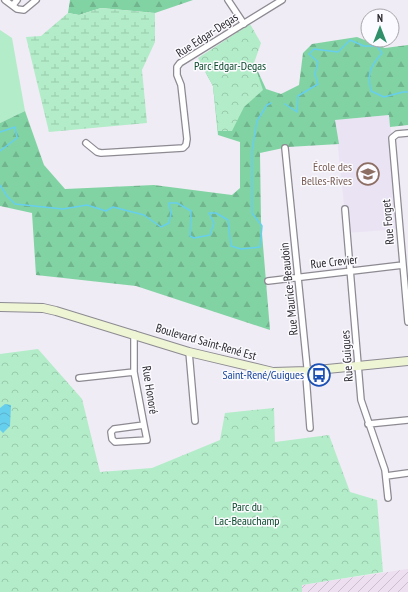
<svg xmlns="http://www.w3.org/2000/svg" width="408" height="592" font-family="'PT Sans Narrow',sans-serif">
<defs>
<pattern id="industrial-furrows" width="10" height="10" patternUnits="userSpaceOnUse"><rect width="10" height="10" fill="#eddef0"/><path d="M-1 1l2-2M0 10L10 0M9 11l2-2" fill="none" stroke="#cbbece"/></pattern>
<pattern id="forest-firs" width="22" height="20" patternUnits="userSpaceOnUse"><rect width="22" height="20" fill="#82d3a3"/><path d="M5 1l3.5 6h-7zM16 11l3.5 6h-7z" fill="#70b58d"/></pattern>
<pattern id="wetland-marsh" width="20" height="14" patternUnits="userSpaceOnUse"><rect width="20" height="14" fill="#b3ecc8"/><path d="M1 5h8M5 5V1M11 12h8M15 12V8" fill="none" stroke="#9acaac"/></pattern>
<pattern id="park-crowns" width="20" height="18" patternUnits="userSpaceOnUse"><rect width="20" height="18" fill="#b3ecc8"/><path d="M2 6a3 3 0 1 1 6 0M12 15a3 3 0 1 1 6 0" fill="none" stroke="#9acaac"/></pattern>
<pattern id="water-waves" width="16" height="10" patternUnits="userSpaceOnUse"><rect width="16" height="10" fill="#67cfee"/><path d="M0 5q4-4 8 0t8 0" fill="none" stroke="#5ab2cc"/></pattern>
</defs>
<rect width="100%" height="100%" fill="#efecf5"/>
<path fill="#eae3f4" d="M389,115l2,17 6,2 -4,3 7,92 -53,4 -12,-113z"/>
<path fill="url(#industrial-furrows)" d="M408,569v23h-106v-7z"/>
<path fill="#b3ecc8" d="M0,30l12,8 13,73 -25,12z"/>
<path fill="url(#forest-firs)" d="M70,0h123l-38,13 -54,-5 -22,7 -11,-2z
M357,37l28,11 23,-3v80l-18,2 -1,-12 -54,5 4,24 -51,3 -28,6 1,68 9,109 -134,-44 -100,-11 -4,-62 -32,-7v-83l25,-12 19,54 21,24 89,-4 78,10 8,-7v-46l-22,-7 -5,-49 -13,-24 54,1 12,26 15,5 18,-9 4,-32 9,-9z"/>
<path fill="url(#wetland-marsh)" d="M101,8l54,5v29l-13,28 5,53 -98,9 -23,-95 15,-1 27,-23 11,2z"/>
<path fill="url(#park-crowns)" d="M250,24l11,19 -7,20 9,27 -19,17 -12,24h-14l-5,-45 -15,-28z
M38,349l44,50 18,73 52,-4 68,-28 5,-27 49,-5 1,34 54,-7 21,57 27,8 6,72 -81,13v7h-302v-238z"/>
<path fill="url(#water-waves)" d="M5,404l6,1 -1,21 -7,7 -3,-3v-22z"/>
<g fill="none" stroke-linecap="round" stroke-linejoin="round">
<path stroke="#67cfee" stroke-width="1.5" d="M285,104l12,8 1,-16 20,-12 -3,-10 3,-12 -9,-8 5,-5 24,3 12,-12 14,6h13l5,7c-12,14 -15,20 -11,38l13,6 19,-5h5
M0,132l15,-5 2,11 -17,13
M0,185l7,11 8,8 48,5 24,-4 19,6 7,-4 31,8 17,12 8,-4 2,-10 -2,-10h8l14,8 -1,25 4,2 16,-3 4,-12 -5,-10h7l12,7 3,26 10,3 19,-2 2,-21 -10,-13v-62l5,-30 10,-16 4,-2"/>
<g stroke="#8d8a92" stroke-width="8">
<path id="street" d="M5,0l12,9 7,1 12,-10
M228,0l16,24
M13,5l4,-5
M408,133l-11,1 -5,4 16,184
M86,143l11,9 4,1 82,-5 3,-3 1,-6 -6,-54 -4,-10v-8l3,-4 102,-63
M285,148l22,219 -1,9 4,52
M345,209l16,191 24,70 3,28
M268,281l135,-16
M134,334v38l10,53 -30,4 -3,3 1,7 3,3 32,-2 -3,-15
M189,352l6,69
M79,378l55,-6
M368,424l40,-4
M386,476l22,-3"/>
</g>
<g stroke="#8d8a92" stroke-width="10">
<path id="secondary" d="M0,307l43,1 13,3 133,41 84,20 34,-1 101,-10"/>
</g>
<use href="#street" stroke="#fff" stroke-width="5.5"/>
<use href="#secondary" stroke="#eef5d4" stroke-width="8"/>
</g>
<defs>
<g id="school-ring" transform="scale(1.15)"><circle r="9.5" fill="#fbfafe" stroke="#8d6e63" stroke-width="1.5"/><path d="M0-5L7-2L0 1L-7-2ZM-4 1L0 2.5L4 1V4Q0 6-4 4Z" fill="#8d6e63"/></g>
<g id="bus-ring" transform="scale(1.15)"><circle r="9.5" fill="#fbfafe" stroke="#1a4fb4" stroke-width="1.5"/><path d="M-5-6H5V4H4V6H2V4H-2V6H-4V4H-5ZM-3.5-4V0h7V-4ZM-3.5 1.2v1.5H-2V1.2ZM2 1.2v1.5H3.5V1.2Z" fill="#1a4fb4"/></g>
</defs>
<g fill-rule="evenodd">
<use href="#school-ring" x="368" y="174"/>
<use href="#bus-ring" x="319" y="375"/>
</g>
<g text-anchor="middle" stroke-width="3" stroke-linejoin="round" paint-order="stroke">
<g font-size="12" fill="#2b292d" stroke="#fbfafe">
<text transform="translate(207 35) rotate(-33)" y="4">Rue Edgar-Degas</text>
<text transform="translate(388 222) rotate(-95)" y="4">Rue Forget</text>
<text transform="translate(334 262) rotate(-6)" y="4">Rue Crevier</text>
<text transform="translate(289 289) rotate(-96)" y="4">Rue Maurice-Beaudoin</text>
<text transform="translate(206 342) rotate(16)" y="4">Boulevard Saint-René Est</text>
<text transform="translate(347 356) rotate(-94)" y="4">Rue Guigues</text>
<text transform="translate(150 390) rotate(81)" y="4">Rue Honoré</text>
</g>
<g font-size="12" fill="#0c4c2d" stroke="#fbfafe">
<text x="230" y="70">Parc Edgar-Degas</text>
<text x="247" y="511">Parc du<tspan x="247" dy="14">Lac-Beauchamp</tspan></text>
</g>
<g font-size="12" fill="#785e54" stroke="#fbfafe" text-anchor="end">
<text x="352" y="171">École des<tspan x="352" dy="14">Belles-Rives</tspan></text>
</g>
<g font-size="12" fill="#164399" stroke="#fbfafe" text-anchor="end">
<text x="304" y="379">Saint-René/Guigues</text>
</g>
</g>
<g transform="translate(380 28)"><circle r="19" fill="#fbfafe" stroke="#a8a6aa"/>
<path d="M0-3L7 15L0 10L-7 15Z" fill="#2e8f69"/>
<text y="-6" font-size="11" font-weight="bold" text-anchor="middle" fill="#2b292d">N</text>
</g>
</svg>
